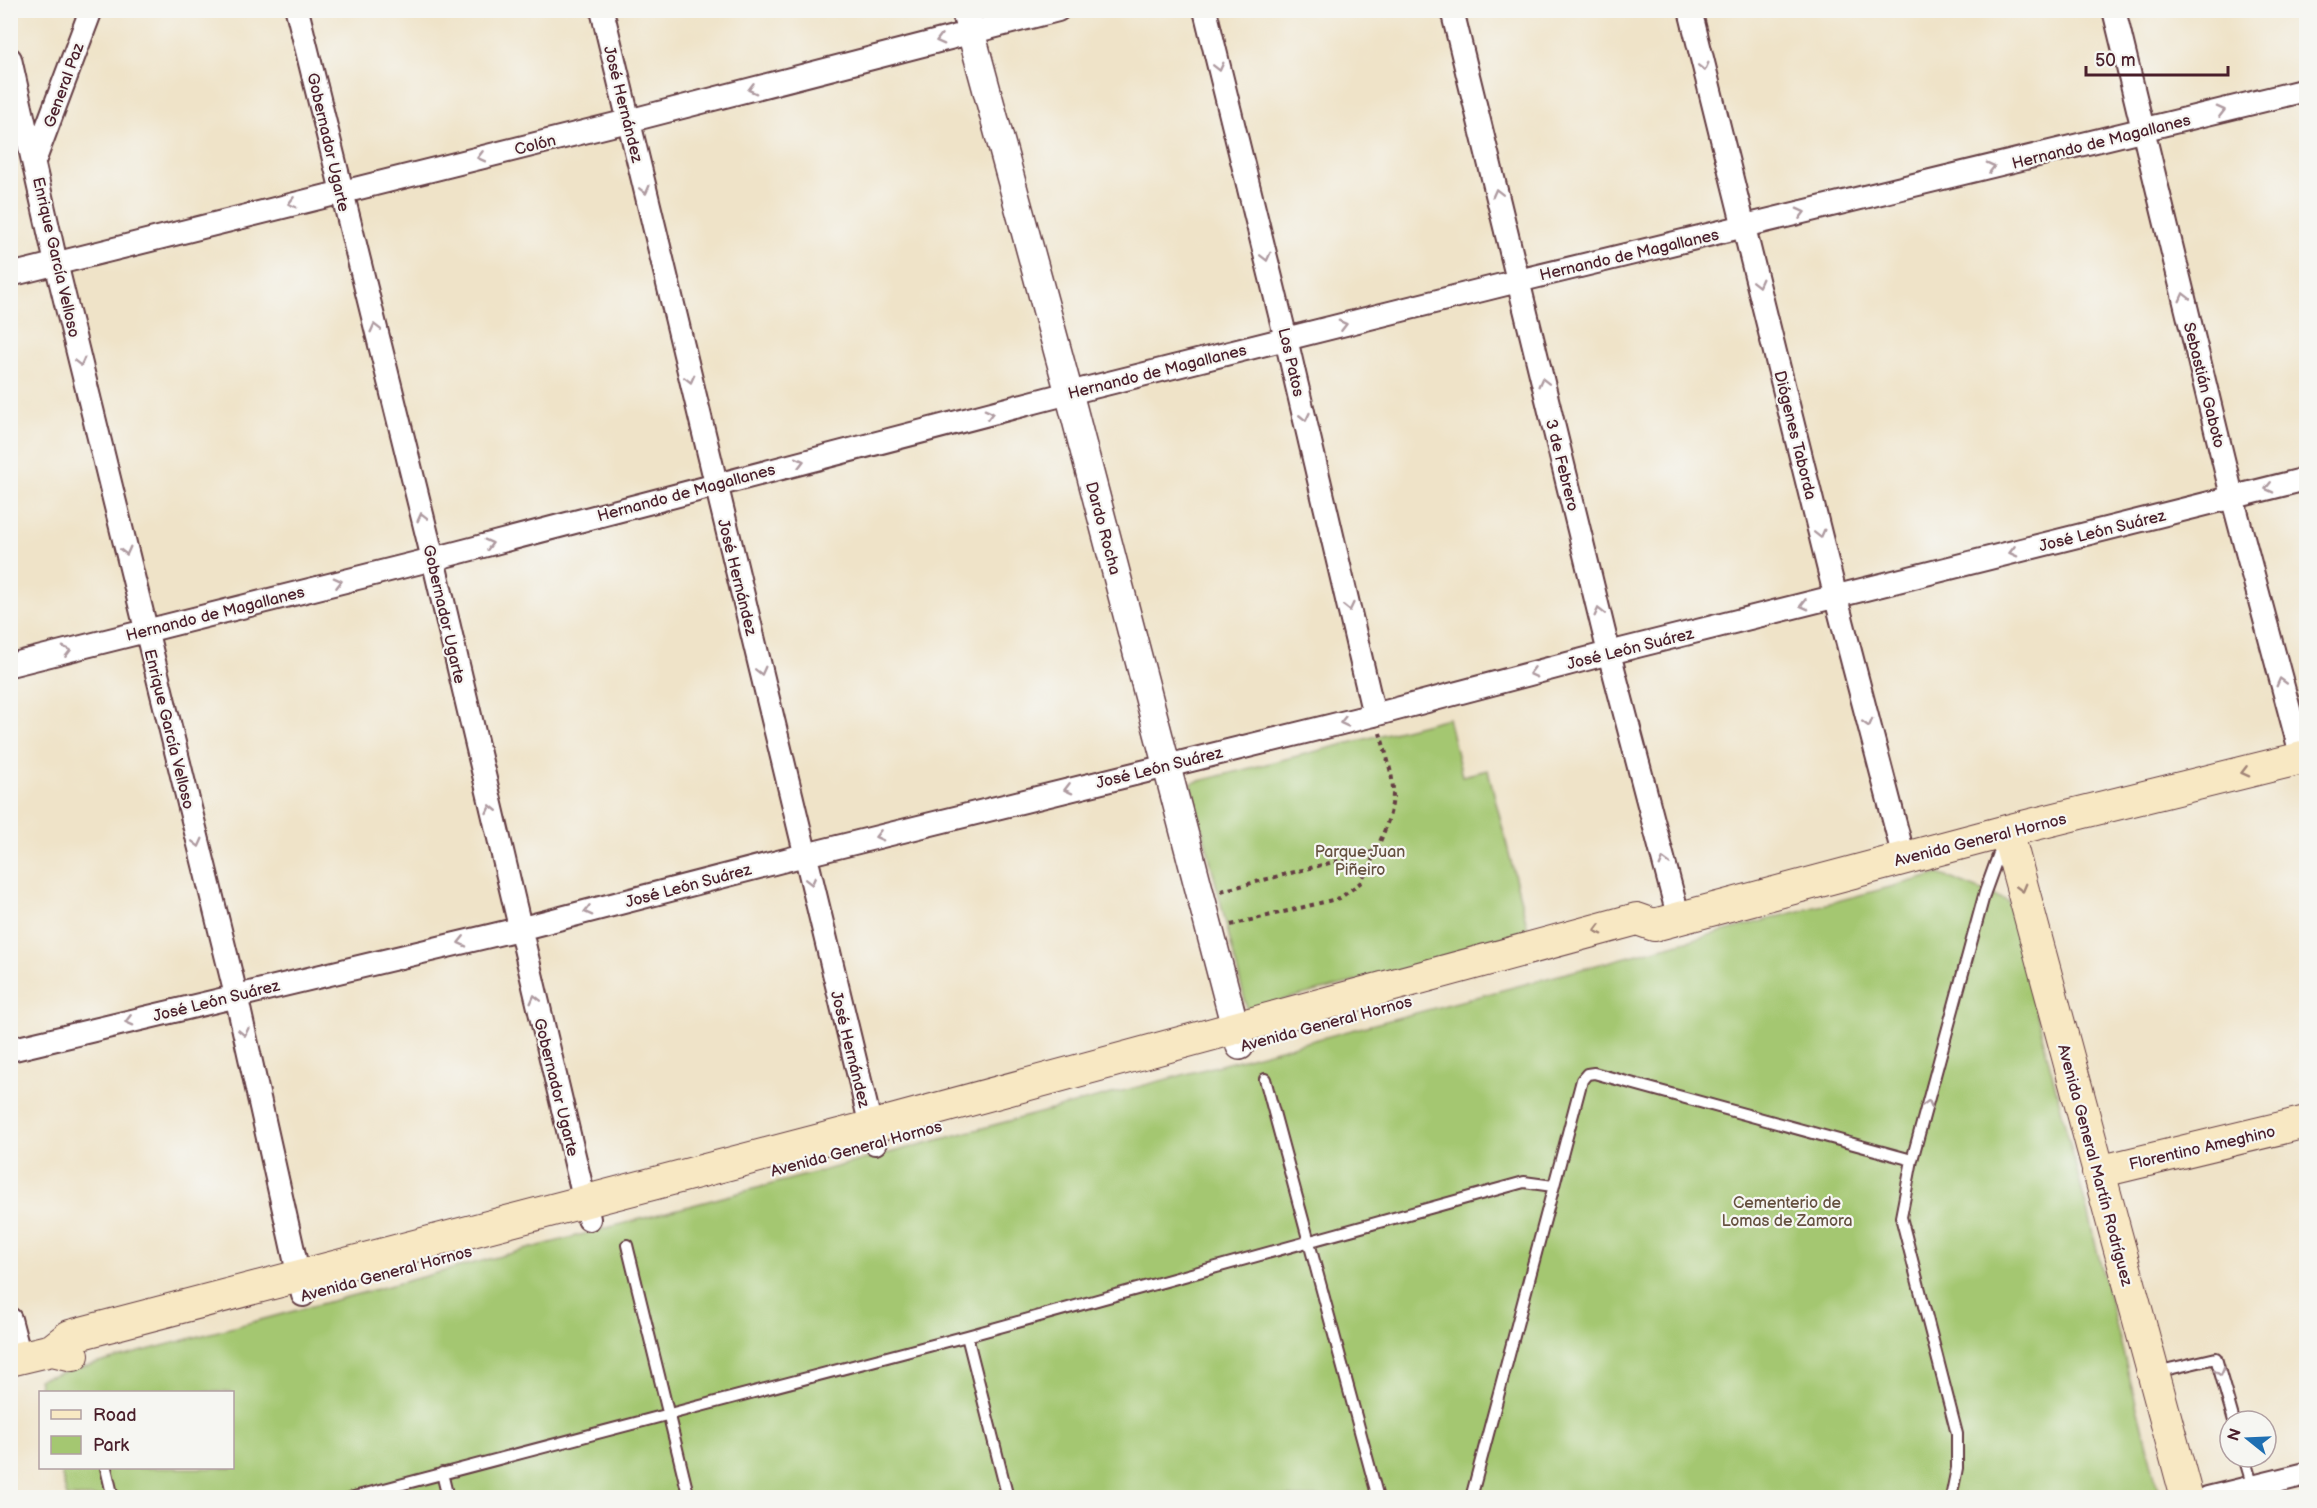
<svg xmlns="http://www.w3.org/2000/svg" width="2317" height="1508" font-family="'Balsamiq Sans',sans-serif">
<rect width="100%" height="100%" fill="#f6f6f2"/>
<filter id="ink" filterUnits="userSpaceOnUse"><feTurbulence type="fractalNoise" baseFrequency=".0167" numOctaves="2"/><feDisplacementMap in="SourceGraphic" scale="12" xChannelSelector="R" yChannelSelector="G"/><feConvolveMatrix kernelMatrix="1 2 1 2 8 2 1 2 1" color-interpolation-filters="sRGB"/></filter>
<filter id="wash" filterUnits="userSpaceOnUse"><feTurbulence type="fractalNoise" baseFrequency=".008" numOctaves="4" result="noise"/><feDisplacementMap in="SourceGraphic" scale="24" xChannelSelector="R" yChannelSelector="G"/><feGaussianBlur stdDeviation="1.35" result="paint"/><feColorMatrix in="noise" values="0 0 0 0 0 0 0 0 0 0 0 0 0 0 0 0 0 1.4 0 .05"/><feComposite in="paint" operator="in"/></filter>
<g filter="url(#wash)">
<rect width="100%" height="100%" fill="#efe3c8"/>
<path fill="#a4c771" stroke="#77734e" stroke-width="1.5" d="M1448,718l14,58 26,-6 42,167 -283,72 -56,-226z
M1939,874l69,27 152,596h-2093l-7,-29h172v-76h-191l-3,-13z"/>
</g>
<g filter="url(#ink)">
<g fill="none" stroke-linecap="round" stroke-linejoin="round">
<g stroke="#633c43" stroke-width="14">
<path id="service" d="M1265,1079l113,419
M627,1245l62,253
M967,1336l41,162
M2156,1372l60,-14 18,63
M2244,1457l9,30
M106,1468l7,30
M442,1473l6,25
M350,1498l617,-162 557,-154 29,4
M1471,1498l111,-418 5,-6 7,-1 318,87
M1951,1498l6,-30v-34l-56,-217 11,-57 73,-268 17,-47"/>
</g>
<g stroke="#633c43" stroke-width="26">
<path id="minor" d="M297,10l136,549 156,660
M602,10l273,1133
M1205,10l81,329 88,376
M1452,10l157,643 70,266
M1690,10l146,588 68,260
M2114,10l118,486 70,262
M10,59l46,204 180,732 67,300
M35,159l56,-149
M10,275l618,-154 430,-111
M10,665l423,-106 636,-166 449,-112 788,-191
M10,1050l509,-121 286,-74 569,-140 235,-62 697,-174
M10,1319l10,38
M2208,1498l98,-24"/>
</g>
<g stroke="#633c43" stroke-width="30">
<path id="tertiary" d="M965,10l104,383 171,653"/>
</g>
<g stroke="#633c43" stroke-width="34">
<path id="secondary" d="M2007,831l180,667
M2098,1172l208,-50
M52,1350l18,-14 800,-209 767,-208 17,6 353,-94 299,-74
M10,1360l42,-10 21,5"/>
</g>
<path stroke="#633c43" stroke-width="4" stroke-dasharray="4.5 4.5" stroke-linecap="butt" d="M1221,891l155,-40c24,-55 20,-63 4,-118
M1231,925l109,-27 20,-15 16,-31"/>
<use href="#service" stroke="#fff" stroke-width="10"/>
<use href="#minor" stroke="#fff" stroke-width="22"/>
<use href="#tertiary" stroke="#fff" stroke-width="27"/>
<use href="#secondary" stroke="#f8e8c3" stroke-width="32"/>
</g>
<defs><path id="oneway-chevron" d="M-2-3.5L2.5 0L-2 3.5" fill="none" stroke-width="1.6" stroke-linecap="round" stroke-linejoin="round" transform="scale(1.5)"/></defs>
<g stroke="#ae9aa0">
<use href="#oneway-chevron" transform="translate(940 40) rotate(165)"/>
<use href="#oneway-chevron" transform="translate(1219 67) rotate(76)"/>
<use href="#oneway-chevron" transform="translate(1704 67) rotate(76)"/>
<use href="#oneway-chevron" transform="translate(752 89) rotate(165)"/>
<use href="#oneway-chevron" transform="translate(2221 111) rotate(-14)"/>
<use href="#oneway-chevron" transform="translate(481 157) rotate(166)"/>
<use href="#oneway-chevron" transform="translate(1991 167) rotate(-14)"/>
<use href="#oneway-chevron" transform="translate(645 190) rotate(76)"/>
<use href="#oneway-chevron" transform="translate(1497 193) rotate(-104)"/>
<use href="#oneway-chevron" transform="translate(292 203) rotate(166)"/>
<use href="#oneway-chevron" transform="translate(1801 213) rotate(-14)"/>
<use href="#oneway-chevron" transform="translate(1266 257) rotate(76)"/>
<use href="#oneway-chevron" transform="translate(1758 283) rotate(76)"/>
<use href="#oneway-chevron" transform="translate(2184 297) rotate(-104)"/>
<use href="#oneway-chevron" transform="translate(1343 325) rotate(-14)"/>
<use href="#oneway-chevron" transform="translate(375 328) rotate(-104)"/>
<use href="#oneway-chevron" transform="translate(80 362) rotate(76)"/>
<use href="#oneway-chevron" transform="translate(690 379) rotate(76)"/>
<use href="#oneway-chevron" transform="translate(1543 382) rotate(-104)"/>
<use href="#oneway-chevron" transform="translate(989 414) rotate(-14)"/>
<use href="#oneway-chevron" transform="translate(1305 417) rotate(77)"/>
<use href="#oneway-chevron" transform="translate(800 462) rotate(-14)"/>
<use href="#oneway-chevron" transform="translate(2269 488) rotate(167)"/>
<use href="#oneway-chevron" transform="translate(422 517) rotate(-104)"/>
<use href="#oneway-chevron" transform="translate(1820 534) rotate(76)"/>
<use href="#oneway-chevron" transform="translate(489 544) rotate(-15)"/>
<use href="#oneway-chevron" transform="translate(126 551) rotate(76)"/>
<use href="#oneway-chevron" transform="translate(2013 552) rotate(166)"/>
<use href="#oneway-chevron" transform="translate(338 582) rotate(-14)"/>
<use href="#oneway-chevron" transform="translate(1804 605) rotate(166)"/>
<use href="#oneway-chevron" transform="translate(1349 607) rotate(77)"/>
<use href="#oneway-chevron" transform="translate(1599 612) rotate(-104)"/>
<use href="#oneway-chevron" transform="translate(67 651) rotate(-14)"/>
<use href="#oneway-chevron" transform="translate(761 671) rotate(76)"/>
<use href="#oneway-chevron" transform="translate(1533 673) rotate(165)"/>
<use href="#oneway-chevron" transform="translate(2281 682) rotate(-105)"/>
<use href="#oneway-chevron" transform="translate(1344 722) rotate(167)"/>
<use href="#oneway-chevron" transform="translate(1868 723) rotate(75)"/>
<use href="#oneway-chevron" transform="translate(1068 789) rotate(166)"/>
<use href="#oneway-chevron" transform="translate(491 809) rotate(-103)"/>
<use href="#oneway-chevron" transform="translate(879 836) rotate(166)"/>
<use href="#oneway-chevron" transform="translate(198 843) rotate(76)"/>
<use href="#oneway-chevron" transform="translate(1664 862) rotate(-105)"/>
<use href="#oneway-chevron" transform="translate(811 881) rotate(76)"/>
<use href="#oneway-chevron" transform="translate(588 911) rotate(165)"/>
<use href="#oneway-chevron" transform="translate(462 942) rotate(167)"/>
<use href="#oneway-chevron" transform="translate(535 999) rotate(-104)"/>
<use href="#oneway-chevron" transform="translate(129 1021) rotate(166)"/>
<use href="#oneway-chevron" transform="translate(244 1032) rotate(78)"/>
<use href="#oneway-chevron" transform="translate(1928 1104) rotate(-75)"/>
<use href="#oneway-chevron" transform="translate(2220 1372) rotate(74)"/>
</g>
<g stroke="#a18477">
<use href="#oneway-chevron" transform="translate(2245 772) rotate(166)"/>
<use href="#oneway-chevron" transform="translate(2022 888) rotate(75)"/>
<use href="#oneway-chevron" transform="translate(1598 930) rotate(165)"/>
</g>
</g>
<g text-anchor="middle" stroke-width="4.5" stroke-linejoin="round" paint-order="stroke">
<g font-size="16" fill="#4a1f2b" stroke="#f6f6f2">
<text transform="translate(63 85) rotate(-70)" y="6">General Paz</text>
<text transform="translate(624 104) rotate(76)" y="6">José Hernández</text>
<text transform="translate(2101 141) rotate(-14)" y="6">Hernando de Magallanes</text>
<text transform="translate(329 142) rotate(77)" y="6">Gobernador Ugarte</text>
<text transform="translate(535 144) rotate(-14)" y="6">Colón</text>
<text transform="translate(1629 254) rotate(-13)" y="6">Hernando de Magallanes</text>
<text transform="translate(57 257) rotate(77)" y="6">Enrique García Velloso</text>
<text transform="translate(1292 362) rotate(77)" y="6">Los Patos</text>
<text transform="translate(1157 371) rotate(-14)" y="6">Hernando de Magallanes</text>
<text transform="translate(2205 385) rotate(76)" y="6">Sebastián Gaboto</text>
<text transform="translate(1796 435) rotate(76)" y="6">Diógenes Taborda</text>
<text transform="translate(1563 465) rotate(76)" y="6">3 de Febrero</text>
<text transform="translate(686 492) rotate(-15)" y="6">Hernando de Magallanes</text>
<text transform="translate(1104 528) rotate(75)" y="6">Dardo Rocha</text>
<text transform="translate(2102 530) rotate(-14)" y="6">José León Suárez</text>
<text transform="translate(738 577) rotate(76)" y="6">José Hernández</text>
<text transform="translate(215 613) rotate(-14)" y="6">Hernando de Magallanes</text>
<text transform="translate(445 614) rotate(77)" y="6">Gobernador Ugarte</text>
<text transform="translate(1630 648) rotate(-14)" y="6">José León Suárez</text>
<text transform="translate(170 729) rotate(76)" y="6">Enrique García Velloso</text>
<text transform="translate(1159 767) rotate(-14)" y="6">José León Suárez</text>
<text transform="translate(1980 839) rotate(-14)" y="6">Avenida General Hornos</text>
<text transform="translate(688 885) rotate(-15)" y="6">José León Suárez</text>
<text transform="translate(216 1000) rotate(-14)" y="6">José León Suárez</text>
<text transform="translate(1326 1023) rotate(-15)" y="6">Avenida General Hornos</text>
<text transform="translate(851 1049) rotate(76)" y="6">José Hernández</text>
<text transform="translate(557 1087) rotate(76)" y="6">Gobernador Ugarte</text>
<text transform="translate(2202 1147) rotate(-13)" y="6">Florentino Ameghino</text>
<text transform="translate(856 1148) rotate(-15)" y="6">Avenida General Hornos</text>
<text transform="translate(2096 1165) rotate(75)" y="6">Avenida General Martín Rodríguez</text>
<text transform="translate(386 1273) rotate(-15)" y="6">Avenida General Hornos</text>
</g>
<g font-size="16" fill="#655140" stroke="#f6f6f2">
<text x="1360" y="857">Parque Juan<tspan x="1360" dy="18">Piñeiro</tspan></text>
<text x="1787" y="1208">Cementerio de<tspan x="1787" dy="18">Lomas de Zamora</tspan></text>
</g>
</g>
<rect width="2317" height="1508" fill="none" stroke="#f6f6f2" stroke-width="36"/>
<rect x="39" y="1391" width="195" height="78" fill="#f6f6f2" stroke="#b1a0a2" stroke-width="1.5"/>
<rect x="51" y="1410" width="30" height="9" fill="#f8e8c3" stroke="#b1a0a2" stroke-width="1.5"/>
<text x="93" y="1421" font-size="18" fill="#4a1f2b">Road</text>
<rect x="51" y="1436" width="30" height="18" fill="#a4c771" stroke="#b1a0a2" stroke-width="1.5"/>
<text x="93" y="1451" font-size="18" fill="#4a1f2b">Park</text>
<g transform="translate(2248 1439) rotate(288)"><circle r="28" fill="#f6f6f2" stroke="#b1a0a2" stroke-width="1.5"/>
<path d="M0-4.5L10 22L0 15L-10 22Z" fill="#1f6fb2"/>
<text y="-9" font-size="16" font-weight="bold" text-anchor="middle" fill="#4a1f2b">N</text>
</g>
<path d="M2086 66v9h142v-9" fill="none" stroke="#4a1f2b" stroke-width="3"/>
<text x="2095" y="66" font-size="18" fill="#4a1f2b" stroke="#f6f6f2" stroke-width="4.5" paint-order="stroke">50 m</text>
</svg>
